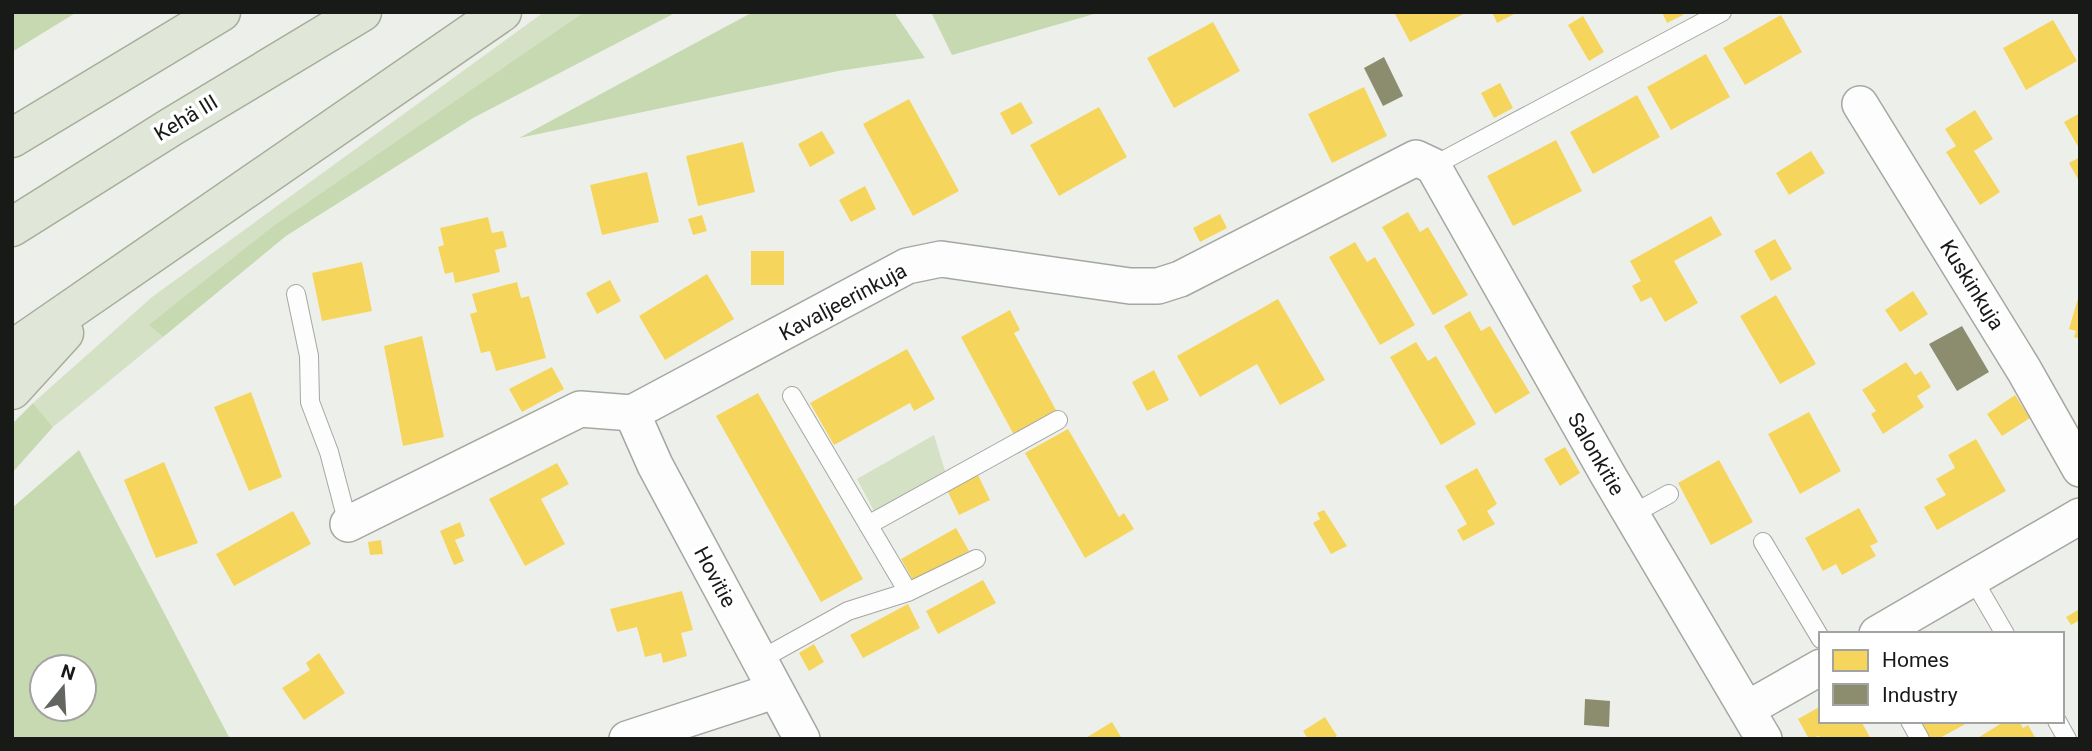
<svg xmlns="http://www.w3.org/2000/svg" width="2092" height="751" font-family="Roboto,sans-serif">
<rect width="100%" height="100%" fill="#edf0ea"/>
<path fill="#d4e1c5" d="M544,12h40l-311,214 -123,99 13,12 -110,90 -20,-24 119,-106z
M934,435l12,39 -71,39 -18,-34z"/>
<path fill="#c6d9b0" fill-rule="evenodd" d="M12,12h65l-65,40z
M584,12h93l-204,106 -187,118 -123,101 -14,-12 124,-99z
M753,12h141l31,46 -87,13 -319,67z
M931,12h170l-149,43z
M33,403l20,24 -41,46v-49z
M79,450l151,289h-218v-231zM84,667v42h-42v-42z"/>
<path fill="#f6d55c" d="M1394,12h73l-57,30z
M1492,12h26l-21,11z
M1662,12h20l1,3 -16,8z
M1781,15l21,37 -57,33 -22,-37z
M1583,16l21,36 -15,9 -21,-36z
M2053,20l24,41 -51,29 -23,-42z
M1213,22l27,49 -66,37 -27,-50z
M1706,54l24,43 -59,33 -24,-43z
M1500,83l13,25 -19,10 -13,-25z
M1364,87l23,49 -55,27 -24,-49z
M1637,95l23,42 -67,37 -23,-42z
M909,99l50,92 -46,25 -50,-92z
M1021,102l12,21 -21,12 -12,-22z
M1099,107l28,50 -68,39 -29,-51z
M1975,110l18,29 -19,12 26,41 -20,13 -34,-53 10,-6 -11,-17z
M2080,113v37l-16,-28z
M822,131l13,22 -25,14 -12,-23z
M1556,140l26,51 -69,35 -26,-50z
M743,142l12,50 -57,14 -12,-50z
M1811,151l14,22 -36,22 -13,-22z
M2080,157v26l-11,-20z
M647,172l12,50 -57,13 -12,-50z
M865,186l11,23 -25,13 -12,-22z
M1408,212l12,20 8,-5 40,68 -35,20 -51,-88z
M1220,214l7,14 -27,14 -7,-14z
M702,215l5,16 -14,4 -5,-16z
M1711,216l11,19 -48,26 24,42 -33,19 -14,-25 -10,5 -9,-16 9,-5 -11,-20z
M488,217l4,16 11,-2 4,16 -12,3 5,22 -45,11 -2,-11 -8,2 -7,-27 6,-2 -4,-17z
M1775,239l17,30 -21,12 -17,-30z
M1355,242l12,20 8,-5 40,68 -35,20 -51,-88z
M751,251h33v34h-33z
M362,262l10,49 -50,10 -10,-48z
M707,274l27,45 -69,41 -26,-44z
M610,280l11,21 -24,13 -11,-21z
M517,282l4,16 8,-2 17,62 -50,13 -6,-20 -9,2 -11,-39 7,-2 -5,-18z
M1913,291l15,23 -28,18 -15,-22z
M1776,295l40,69 -36,20 -40,-68z
M2079,295h1v44l-6,-2 2,-6 -7,-2z
M1278,299l47,81 -45,25 -23,-41 -57,33 -23,-41z
M1010,310l10,20 -6,3 43,79 -43,23 -53,-98z
M1470,311l11,20 9,-5 40,67 -35,21 -51,-88z
M422,336l22,101 -41,9 -19,-100z
M1416,342l12,19 8,-5 40,68 -35,21 -51,-88z
M907,349l28,50 -21,12 -4,-8 -76,42 -24,-42z
M1906,362l9,13 6,-4 10,16 -14,9 7,11 -41,27 -12,-20 5,-3 -14,-21z
M552,367l12,22 -42,23 -13,-23z
M1154,370l15,30 -22,11 -15,-29z
M251,392l31,85 -33,14 -35,-84z
M758,393l105,186 -42,23 -105,-186z
M2015,395l15,23 -28,18 -15,-22z
M1809,412l32,59 -41,23 -32,-60z
M1068,429l51,88 5,-4 10,16 -49,29 -60,-105z
M1976,439l30,52 -69,39 -13,-23 22,-12 -10,-16 19,-11 -7,-13z
M1565,447l15,26 -20,13 -16,-27z
M1719,460l34,62 -42,23 -33,-62z
M164,462l34,81 -42,15 -32,-78z
M557,463l12,21 -28,15 24,45 -40,22 -36,-67z
M1477,468l20,36 -10,7 8,13 -32,17 -6,-11 10,-6 -22,-38z
M978,475l12,25 -31,15 -12,-25z
M1859,508l19,34 -8,4 6,10 -34,19 -6,-11 -13,7 -18,-33z
M1324,510l23,36 -16,8 -18,-31 7,-4 -3,-6z
M293,511l18,33 -77,42 -18,-32z
M460,522l5,14 -10,4 9,21 -10,4 -14,-34z
M956,528l13,23 -55,31 -13,-23z
M381,540l2,14 -13,1 -2,-13z
M983,580l13,23 -58,31 -12,-23z
M682,591l11,39 -12,3 6,23 -24,7 -2,-10 -16,4 -8,-30 -20,5 -7,-23z
M908,604l12,24 -57,30 -13,-23z
M2078,610l2,10 -9,5 -5,-8z
M814,644l10,18 -15,9 -10,-18z
M319,653l26,40 -41,27 -22,-32 28,-18 -4,-7z
M1821,706v15h40l10,18h-50l-2,-3 -10,3 -11,-20z
M1325,717l12,19 -6,3h-23l-5,-8z
M1920,721h51l-33,18h-8z
M2005,721h14l4,7 5,-3 8,14h-60z
M1112,722l9,15 -37,2z"/>
<path fill="#8c8c6e" d="M1384,57l19,39 -20,10 -19,-38z
M1962,326l27,46 -32,19 -28,-47z
M1585,699l25,2 -1,26 -25,-2z"/>
<g fill="none" stroke-linecap="round" stroke-linejoin="round">
<g stroke="#a5a7a2" stroke-width="20">
<path id="service" d="M1433,166l289,-154
M296,294l13,62 1,46 19,50 19,72
M792,396l116,196
M1631,515l38,-21
M868,525l190,-105
M1763,542l58,97
M1973,579l32,55
M758,661l90,-50 60,-19 68,-33
M1910,721l10,18
M2057,721l10,18"/>
</g>
<g stroke="#a5a7a2" stroke-width="38">
<path id="minor" d="M1860,104l164,266 56,99
M632,413l23,52 147,274
M348,524l232,-115 52,4 275,-147 34,-7 189,27h28l22,-7 236,-121 17,8 175,309 156,264
M1877,634l203,-118
M1747,709l74,-42
M627,739l147,-48"/>
</g>
<g stroke="#a6ae9a" stroke-width="41">
<path id="trunk" d="M12,138l209,-126
M12,227l159,-100 191,-115
M12,350l490,-338
M12,390l52,-57"/>
</g>
<use href="#service" stroke="#fcfdfc" stroke-width="18"/>
<use href="#minor" stroke="#fcfdfc" stroke-width="35"/>
<use href="#trunk" stroke="#e0e6d8" stroke-width="38"/>
</g>
<g text-anchor="middle" stroke-width="7" stroke-linejoin="round" paint-order="stroke">
<g font-size="21" fill="#181a17" stroke="#fff">
<text transform="translate(186 118) rotate(-31)" y="7">Kehä III</text>
<text transform="translate(1972 285) rotate(58)" y="7">Kuskinkuja</text>
<text transform="translate(843 302) rotate(-28)" y="7">Kavaljeerinkuja</text>
<text transform="translate(1596 454) rotate(60)" y="7">Salonkitie</text>
<text transform="translate(715 577) rotate(62)" y="7">Hovitie</text>
</g>
</g>
<rect width="2092" height="751" fill="none" stroke="#181a17" stroke-width="28"/>
<rect x="1819" y="632" width="245" height="91" fill="#ffffff" stroke="#a3a3a2" stroke-width="2"/>
<rect x="1833" y="650" width="35" height="21" fill="#f6d55c" stroke="#a3a3a2" stroke-width="2"/>
<text x="1882" y="667" font-size="21" fill="#181a17">Homes</text>
<rect x="1833" y="684" width="35" height="21" fill="#8c8c6e" stroke="#a3a3a2" stroke-width="2"/>
<text x="1882" y="702" font-size="21" fill="#181a17">Industry</text>
<g transform="translate(63 688) rotate(18)"><circle r="33" fill="#ffffff" stroke="#a3a3a2" stroke-width="2"/>
<path d="M0-5L12 26L0 18L-12 26Z" fill="#636561"/>
<text y="-10" font-size="19" font-weight="bold" text-anchor="middle" fill="#181a17">N</text>
</g>
</svg>
